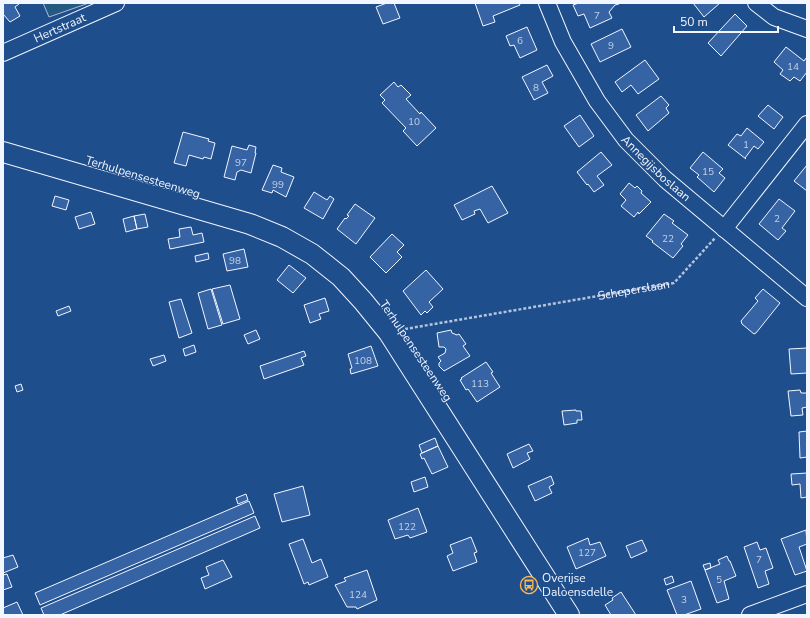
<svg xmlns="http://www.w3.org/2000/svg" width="810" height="618" font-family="'Nunito Sans',sans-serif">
<rect width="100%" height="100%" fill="#1f4e8c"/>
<path fill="#245a82" stroke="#a8bbd7" d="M43,3h46l-40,14z"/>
<path fill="#3563a3" stroke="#f2f6ff" d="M3,3h15l1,1 -4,3 5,9 -10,6 -7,-8z
M387,3h7l6,15 -17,6 -7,-17z
M475,3h44l1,2 -27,11 2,6 -12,4z
M579,3h39l1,1 -4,1 -6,7 3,6 -22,10 -6,-14 -6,2 -5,-11z
M693,3h27l-16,14z
M735,14l12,12 -26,30 -13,-13z
M527,27l10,23 -17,8 -6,-13 -4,1 -4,-10z
M622,29l9,18 -31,15 -9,-18z
M786,47l18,14 2,-3 1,1v13l-7,9 -6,-4 -4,4 -10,-7 3,-4 -9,-8z
M645,60l14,19 -21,15 -7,-9 -9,7 -7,-10z
M547,65l6,11 -11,6 6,11 -14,7 -12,-23z
M394,82l4,5 3,-2 10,10 -5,4 14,15 1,-2 15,16 -19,18 -14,-15 3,-3 -24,-25 3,-3 -5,-5z
M661,96l8,9 -3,3 3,5 -21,18 -12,-16z
M768,105l15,12 -9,12 -16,-13z
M580,115l14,21 -15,11 -15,-21z
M747,128l17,14 -6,7 -4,-3 -9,12 1,1 -18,-14 9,-11 4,2z
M183,132l26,7 -1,2 7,2 -4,16 -7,-2 -1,2 -14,-4 -3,11 -12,-3z
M249,145l7,2 -1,6h1l-5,20 -10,-3 -4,2 -2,8 -11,-3 8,-31 15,4z
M601,152l11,13 -15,11 7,9 -10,7 -6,-8 -1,1 -10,-13z
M703,152l20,17 -4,4 6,5 -11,14 -17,-15 2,-2 -9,-7z
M273,165l9,3 -1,4 13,5 -8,20 -13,-7 -1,3 -10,-3z
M807,165v26l-13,-10z
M629,183l6,5 2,-2 5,5 -1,2 10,9 -12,12 -1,-2 -4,5 -13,-11 5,-6 -6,-6z
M492,186l16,27 -20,10 -8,-14 -6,2 1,3 -13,6 -8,-15z
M314,192l13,8 3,-4 4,3 -11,20 -19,-11z
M55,196l14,4 -3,10 -14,-4z
M779,199l16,12 -13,17 4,3 -8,9 -19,-16z
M355,204l20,14 -19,26 -19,-15 8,-11 1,1 3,-3 -2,-1z
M91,212l4,12 -16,5 -4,-12z
M145,214l3,13 -11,2 -3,-13z
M664,214l10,7 -2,2 16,12 -7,9 2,2 -10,12 -21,-16 1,-1 -7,-5z
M134,216l3,13 -11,3 -3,-13z
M191,227l2,8 9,-2 2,9 -34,7 -2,-10 12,-2 -1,-8z
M392,234l12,11 -7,7 5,5 -16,16 -16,-16z
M244,249l4,18 -21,4 -4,-17z
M208,253l1,6 -13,3 -1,-6z
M289,265l17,13 -13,15 -16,-13z
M426,270l17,19 -14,13 4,5 -6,6 -2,-2 -4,4 -18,-24z
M230,285l10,34 -17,5 -11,-35z
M211,289l11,36 -14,4 -10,-36z
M763,289l17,14 -24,30 -2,1 -12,-10 -1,-3 17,-20 -3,-3z
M325,298l4,13 -10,3 2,5 -11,4 -6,-18z
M181,299l11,34 -13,5 -10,-36z
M69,306l2,5 -13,5 -2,-5z
M256,330l4,9 -12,5 -4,-9z
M451,330l1,3 5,2 2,-1 7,10 -3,2 7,10 -26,15 -5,-5v-3l2,-2 -3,-4 7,-4 1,-4 -2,-2h-5l-2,-14z
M194,345l2,7 -11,4 -2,-7z
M371,346l7,20 -27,8 -1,-5 2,-1 -4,-14z
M807,348v25l-16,1 -2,-25z
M304,351l2,5 -5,2 3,7 -40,14 -4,-13z
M164,355l2,6 -13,5 -3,-7z
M486,362l7,10 -2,1 9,14 -23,15 -9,-13 -2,1 -6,-10 2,-1 -1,-1z
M21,384l2,6 -6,2 -2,-6z
M800,390l1,3h6v14l-5,1 1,7 -12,1 -3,-25z
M576,410v1h5l1,9h-5v3l-13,2 -2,-14z
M807,431v26l-7,1 -1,-26z
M435,438l3,8 -16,7 -3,-8z
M529,444l4,7 -6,2 3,6 -17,9 -6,-14z
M438,446l10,21 -16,7 -8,-16 -2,1 -2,-5z
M807,473v24l-6,1 -1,-14 -8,1 -1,-11z
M551,476l3,8 -5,3 3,6 -17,8 -7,-15z
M425,477l3,10 -14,5 -3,-10z
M303,486l7,29 -28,7 -8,-28z
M246,494l2,6 -10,4 -2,-6z
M249,501l5,12 -214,92 -5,-12z
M418,508l9,24 -17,6 -2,-3 -13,4 -7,-19z
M255,516l5,12 -200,87h-16l-3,-7z
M806,530l1,14 -8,3 8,24 -12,4 -14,-36z
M471,537l6,15 -3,1 3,9 -24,9 -6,-15 6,-3 -3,-8z
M588,538l2,7 10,-3 6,14 -30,13 -9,-22z
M303,539l9,24 9,-4 7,18 -19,8 -1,-3 -4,2 -15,-40z
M642,540l5,11 -16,7 -5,-12z
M757,542l3,8 6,-2 7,20 -8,3 4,13 -11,4 -14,-41z
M13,555l5,12 -15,6v-15z
M727,556l2,5h1l6,15 -12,5 5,18 -12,4 -12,-33 15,-6 -2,-4z
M223,560l9,17 -27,12 -4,-11 8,-3 -3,-8z
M710,563l1,5 -6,2 -2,-5z
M367,570l10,30 -20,9 -1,-2h-9l-12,-22 11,-4 -2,-3z
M7,574l5,13 -9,3v-15z
M672,576l2,6 -8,3 -2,-6z
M691,581l10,28 -17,6h-7l-10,-25z
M621,592l15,23h-25l-6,-10 8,-5 -1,-2z
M17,602l6,13h-20v-7z"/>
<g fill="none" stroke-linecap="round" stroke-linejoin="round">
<g stroke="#f2f6ff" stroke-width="18">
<g id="minor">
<path id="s2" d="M547,3l16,39 34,59 29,39 39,39 142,119"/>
<path d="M756,3l18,14 33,12"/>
<path id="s3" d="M3,53l113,-50"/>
<path d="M724,229l83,-105"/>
<path d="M750,615l57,-21"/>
</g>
</g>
<g stroke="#f2f6ff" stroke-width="22">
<path id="major" d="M3,152l247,72 32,13 30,17 29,23 22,24 26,32 180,282"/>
</g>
<path stroke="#b3c4dc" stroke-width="2.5" stroke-dasharray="3 2" stroke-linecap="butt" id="s1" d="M405,329l269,-46 41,-45"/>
<use href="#minor" stroke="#1f4e8c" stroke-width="16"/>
<use href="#major" stroke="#1f4e8c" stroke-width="20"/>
</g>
<defs>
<g id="bus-ring" transform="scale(0.9)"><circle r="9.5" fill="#1f4e8c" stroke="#ffb74d" stroke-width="1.5"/><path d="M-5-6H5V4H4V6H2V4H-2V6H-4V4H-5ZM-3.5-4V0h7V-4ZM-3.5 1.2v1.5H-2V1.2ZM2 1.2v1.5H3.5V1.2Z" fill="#ffb74d"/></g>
</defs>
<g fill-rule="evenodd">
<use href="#bus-ring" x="529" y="585"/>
</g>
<g text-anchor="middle" stroke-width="3" stroke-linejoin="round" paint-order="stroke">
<g font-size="10" fill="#c3d1e8">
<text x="597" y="19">7</text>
<text x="520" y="44">6</text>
<text x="611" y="49">9</text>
<text x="793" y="70">14</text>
<text x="536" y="91">8</text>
<text x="414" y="125">10</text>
<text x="746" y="148">1</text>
<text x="241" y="166">97</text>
<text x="708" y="175">15</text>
<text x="278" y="188">99</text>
<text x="777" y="222">2</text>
<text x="668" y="242">22</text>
<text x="235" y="264">98</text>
<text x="363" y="364">108</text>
<text x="480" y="387">113</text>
<text x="407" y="530">122</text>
<text x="587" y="556">127</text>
<text x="759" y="563">7</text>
<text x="719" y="583">5</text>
<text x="358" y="598">124</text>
<text x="684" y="603">3</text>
</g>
<g font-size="12" fill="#f2f6ff" stroke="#1f4e8c">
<text dy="4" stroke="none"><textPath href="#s3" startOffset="62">Hertstraat</textPath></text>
<text dy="4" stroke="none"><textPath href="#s2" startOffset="200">Annegijsboslaan</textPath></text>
<text transform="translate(143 177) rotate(17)" y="4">Terhulpensesteenweg</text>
<text dy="4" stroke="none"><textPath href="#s1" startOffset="232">Scheperslaan</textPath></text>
<text transform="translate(416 351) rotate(56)" y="4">Terhulpensesteenweg</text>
</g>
<g font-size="12" fill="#f2f6ff" stroke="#1f4e8c" text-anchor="start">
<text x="542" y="582">Overijse<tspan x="542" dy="14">Daloensdelle</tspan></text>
</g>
</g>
<rect width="810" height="618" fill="none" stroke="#f2f6ff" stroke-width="8"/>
<path d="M674 26v6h104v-6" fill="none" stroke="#f2f6ff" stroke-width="2"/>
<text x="680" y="26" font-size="12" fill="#f2f6ff" stroke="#1f4e8c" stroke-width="3" paint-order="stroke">50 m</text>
</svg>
